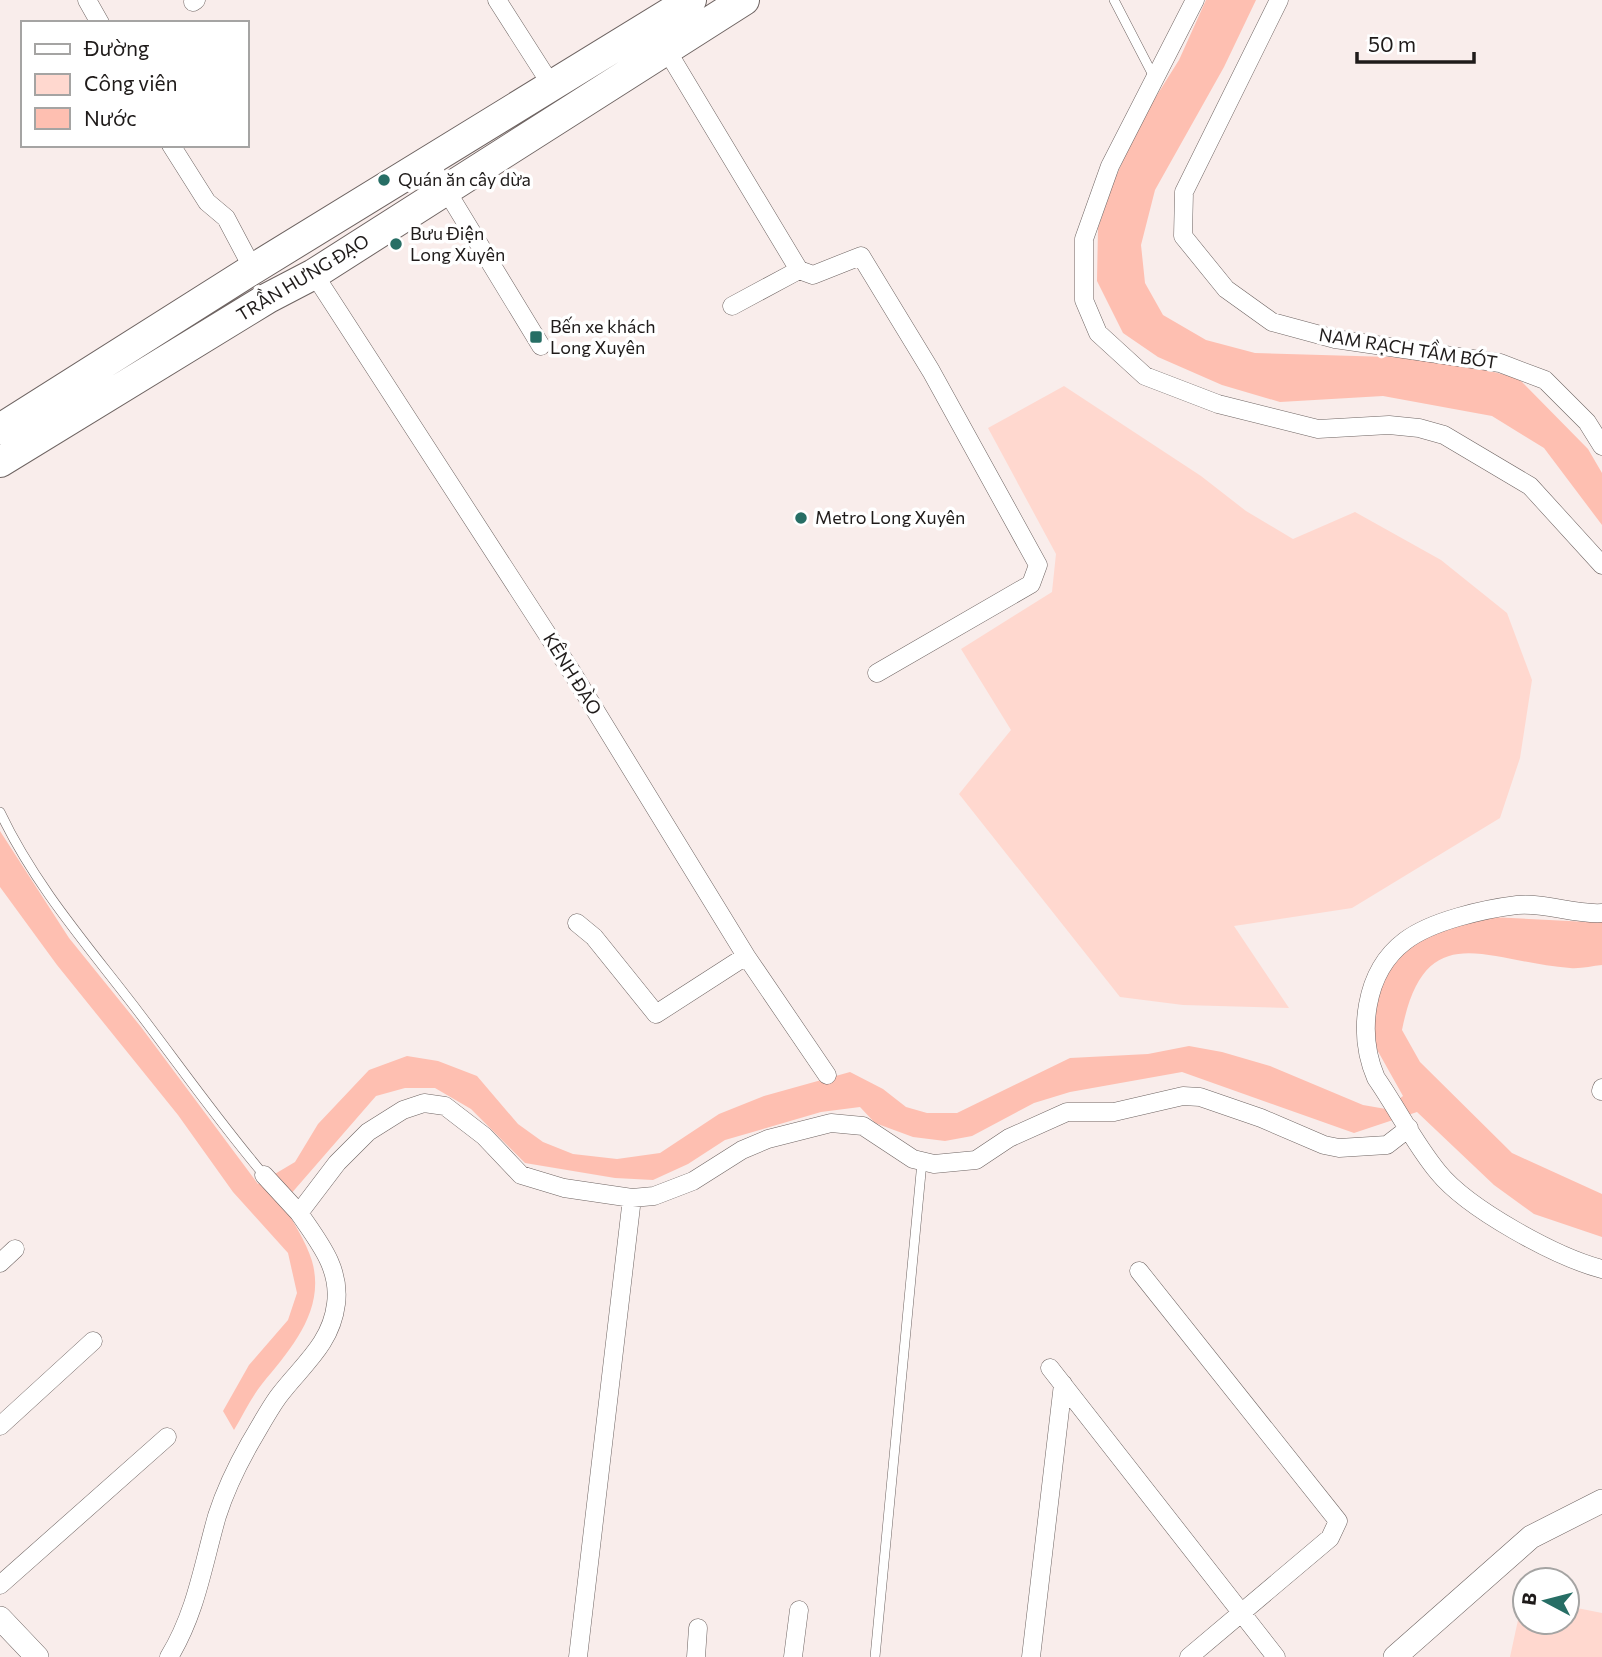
<svg xmlns="http://www.w3.org/2000/svg" width="1602" height="1657" font-family="Commissioner,sans-serif">
<rect width="100%" height="100%" fill="#f9edeb"/>
<path fill="#ffd8cf" d="M1064,386l137,90 45,35 47,28 62,-27 86,48 66,53 25,67 -12,78 -20,60 -148,90 -118,18 55,82 -106,-3 -63,-8 -161,-203 52,-64 -50,-81 91,-57 4,-38 -68,-126z
M1523,1597l2,25h42v-16l35,7v44h-92z"/>
<path fill="#febfb1" d="M1206,0h50l-32,67 -69,123 -14,55 4,38 18,32 43,25 49,13 135,4 67,6 61,15 70,71 14,24v52l-58,-77 -52,-32 -109,-20 -103,6 -58,-17 -64,-28 -35,-24 -26,-52 1,-53 16,-47 26,-59 39,-62z
M0,831l69,107 72,89 117,157 37,-22 23,-38 51,-54 38,-14 31,5 39,15 41,48 25,18 30,12 44,5 43,-6 59,-39 45,-18 86,-24 33,17 23,18 21,6h30l113,-55 78,-4 41,-8 33,6 48,14 93,39 23,4 17,-13 -28,-50v-46l13,-28 20,-27 35,-15 48,-13 98,5 13,-3v46c-10,1 -22,4 -32,3 -81,-5 -145,-55 -168,62l18,32 92,91 90,41v43l-68,-23 -40,-29 -77,-73 -63,21 -172,-61 -112,20 -36,11 -62,33 -27,5 -32,-4 -38,-14 -15,-16 -39,5 -96,28 -37,24 -35,16 -38,-2 -90,-15 -54,-54 -36,-21h-30l-29,8 -93,107c9,18 23,38 29,58 14,49 -21,88 -50,123 -11,14 -19,31 -28,46l-11,-19 26,-46 39,-45 9,-27 -9,-40 -55,-61 -55,-77 -121,-150 -57,-78z"/>
<g fill="none" stroke-linecap="round" stroke-linejoin="round">
<g stroke="#6e6462" stroke-width="10">
<path id="service" d="M1114,0l41,79
M0,812c35,74 88,134 137,198 42,55 82,112 127,165
M875,1657l47,-495"/>
</g>
<g stroke="#6e6462" stroke-width="19">
<path id="minor" d="M87,0l13,23
M497,0l55,86
M1195,0l-85,166 -26,73v61l14,33 47,43 73,28 100,25 71,-4 30,3 25,7 86,51 72,79
M1279,0l-95,192 -1,44 43,53 46,33 63,17 165,24 45,17 42,42 15,24
M193,2l3,-2
M666,49l133,221 14,5 48,-19 70,115 107,194 -7,19 -154,89
M171,145l36,57 19,16 27,51
M429,162l112,184
M314,274l259,400 173,282 81,119
M732,306l67,-36
M1602,913c-28,2 -57,-11 -85,-8 -33,4 -86,16 -112,36 -41,31 -48,93 -29,137 21,30 38,65 62,94 30,37 118,85 164,97
M577,923l17,14 62,77 90,-58
M1601,1091l1,-3
M264,1175l35,38 38,-50 31,-31 35,-22 21,-7 21,3 39,30 37,39 43,13 68,10 22,-2 39,-15 49,-31 26,-11 63,-16 32,3 50,33 21,5 42,-4 33,-22 58,-26h47l69,-16 17,1 61,21 63,27 15,3 48,-3 22,-17
M0,1263l15,-14
M1139,1271l199,250 -8,17 -141,119
M1050,1368l226,289
M0,1426l93,-85
M0,1585l167,-148
M169,1657c27,-44 34,-92 48,-141 8,-25 20,-50 33,-73 9,-15 18,-32 28,-46 23,-31 53,-52 58,-93 5,-36 -18,-63 -37,-91
M578,1657l54,-459
M696,1657l2,-29
M793,1657l6,-47
M1031,1657l32,-273"/>
</g>
<g stroke="#6e6462" stroke-width="24">
<path id="tertiary" d="M0,1618l37,39
M1395,1657l136,-120 71,-36"/>
</g>
<g stroke="#6e6462" stroke-width="32">
<path id="trunk" d="M0,429l253,-160 438,-269
M0,462l268,-164 46,-24 430,-274"/>
</g>
<use href="#service" stroke="#fff" stroke-width="9"/>
<use href="#minor" stroke="#fff" stroke-width="18"/>
<use href="#tertiary" stroke="#fff" stroke-width="23"/>
<use href="#trunk" stroke="#fff" stroke-width="30"/>
</g>
<g fill="#276e65" stroke="#fff" stroke-width="2.5">
<circle cx="384" cy="180" r="7"/>
<circle cx="396" cy="244" r="7"/>
<rect x="529" y="330" width="14" height="14" rx="3.5"/>
<circle cx="801" cy="518" r="7"/>
</g>
<g text-anchor="middle" stroke-width="7" stroke-linejoin="round" paint-order="stroke">
<g font-size="18" fill="#1f1b1a" stroke="#fff" text-anchor="start">
<text x="398" y="186">Quán ăn cây dừa</text>
<text x="410" y="240">Bưu Điện<tspan x="410" dy="21">Long Xuyên</tspan></text>
<text x="550" y="333">Bến xe khách<tspan x="550" dy="21">Long Xuyên</tspan></text>
<text x="815" y="524">Metro Long Xuyên</text>
</g>
<g font-size="18" fill="#1f1b1a" stroke="#fff">
<text transform="translate(303 278) rotate(-31)" y="6">TRẦN HƯNG ĐẠO</text>
<text transform="translate(1408 349) rotate(9)" y="6">NAM RẠCH TẦM BÓT</text>
<text transform="translate(572 674) rotate(58)" y="6">KÊNH ĐÀO</text>
</g>
</g>
<rect x="21" y="21" width="228" height="126" fill="#ffffff" stroke="#a5a4a3" stroke-width="2"/>
<rect x="35" y="44" width="35" height="10" fill="#ffffff" stroke="#a5a4a3" stroke-width="2"/>
<text x="84" y="56" font-size="21" fill="#1f1b1a">Đường</text>
<rect x="35" y="74" width="35" height="21" fill="#ffd8cf" stroke="#a5a4a3" stroke-width="2"/>
<text x="84" y="91" font-size="21" fill="#1f1b1a">Công viên</text>
<rect x="35" y="108" width="35" height="21" fill="#febfb1" stroke="#a5a4a3" stroke-width="2"/>
<text x="84" y="126" font-size="21" fill="#1f1b1a">Nước</text>
<g transform="translate(1546 1601) rotate(277)"><circle r="33" fill="#ffffff" stroke="#a5a4a3" stroke-width="2"/>
<path d="M0-5L12 26L0 18L-12 26Z" fill="#276e65"/>
<text y="-10" font-size="19" font-weight="bold" text-anchor="middle" fill="#1f1b1a">B</text>
</g>
<path d="M1357 52v10h117v-10" fill="none" stroke="#1f1b1a" stroke-width="3.5"/>
<text x="1368" y="52" font-size="21" fill="#1f1b1a" stroke="#ffffff" stroke-width="5" paint-order="stroke">50 m</text>
</svg>
